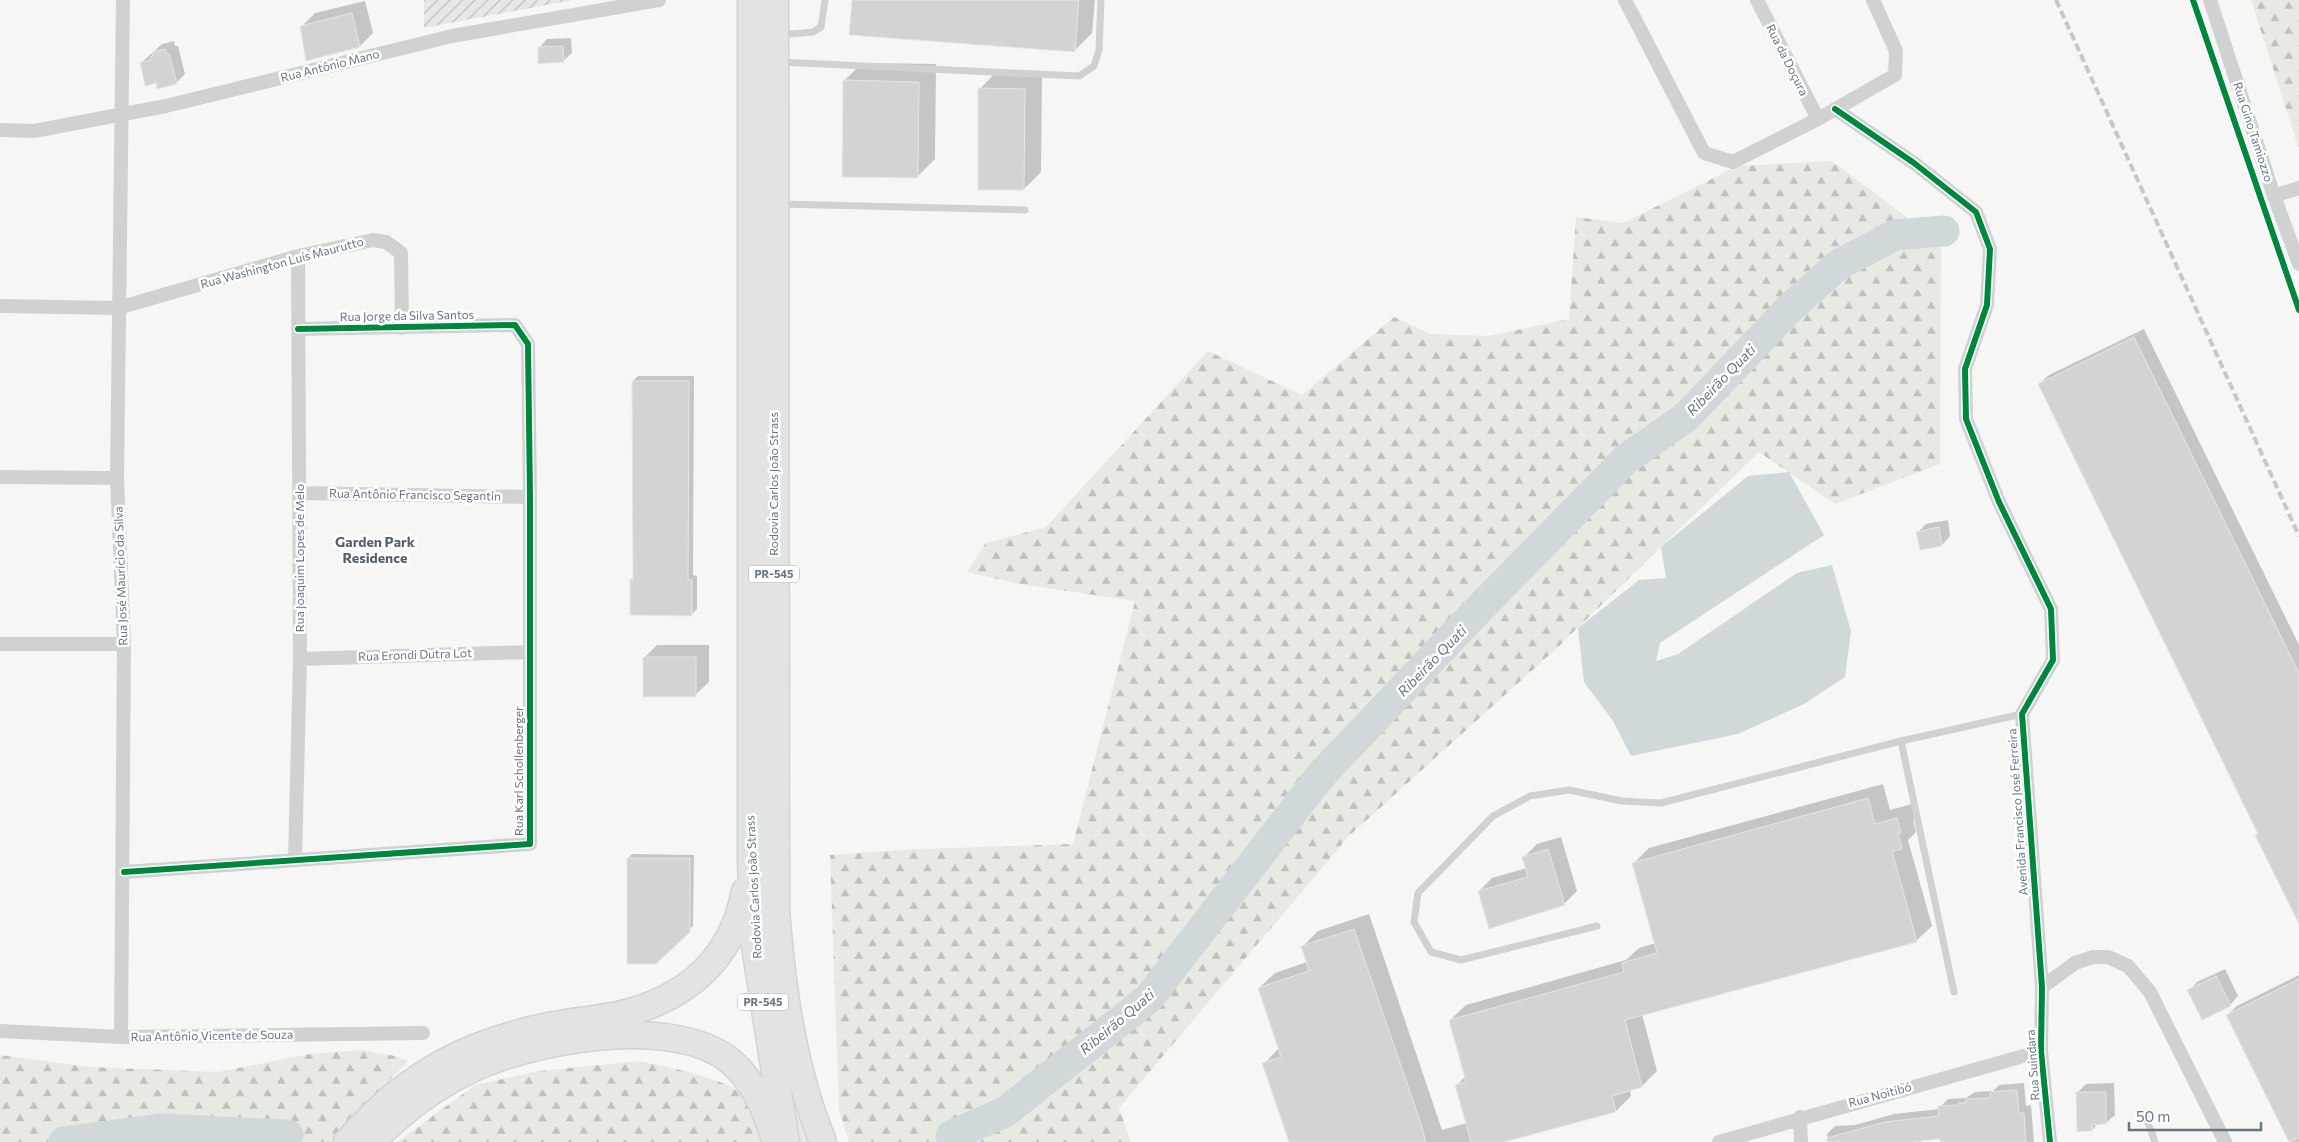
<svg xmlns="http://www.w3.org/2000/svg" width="2299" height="1142" font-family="Commissioner,sans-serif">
<defs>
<pattern id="industrial-furrows" width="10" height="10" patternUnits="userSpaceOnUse" patternTransform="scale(1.25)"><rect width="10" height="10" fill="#e6e8e8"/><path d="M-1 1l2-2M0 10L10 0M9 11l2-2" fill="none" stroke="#bec1c2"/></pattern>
<pattern id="forest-firs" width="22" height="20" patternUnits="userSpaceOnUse" patternTransform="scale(1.25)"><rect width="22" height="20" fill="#e6eae3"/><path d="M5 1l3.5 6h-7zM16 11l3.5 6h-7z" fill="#bec2be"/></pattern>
</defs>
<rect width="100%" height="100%" fill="#f6f7f5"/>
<path fill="url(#industrial-furrows)" d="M424,0h149l-149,28z"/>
<path fill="#e6eae3" d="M795,1077l23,65h-21l-12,-63z"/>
<path fill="url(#forest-firs)" d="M2251,0h48v149z
M1832,161l109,82 -1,221 -105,40 -76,-52 -201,195 -209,189 -230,272 12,34h-282l-10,-32 -9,-255 87,-6 156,-5 62,-243 -116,-17 -52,-12 19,-29 60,-16 162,-176 94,44 92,-78 36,17 58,2 81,-17 7,-102 47,6 115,-57z
M362,1050l33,6 13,5 -77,81h-331v-87l90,12 128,5 91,-18z
M639,1061c26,6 86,16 105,35 12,11 14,31 18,46h-365l78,-57 64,-14z"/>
<path fill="#d0d8da" d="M1789,472l35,63 -164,108 -4,18 22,-7 119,-81 35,-8 19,66 -6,46 -41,27 -66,30 -107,22 -18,-35 -29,-39 -6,-54 61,-48 27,-2 -5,-31 87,-71z"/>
<path fill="#0003" d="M853,0h242l-3,33 -18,18z
M365,1l8,32 -13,13 -58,-20 13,-13z
M571,38l1,15 -9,8 -24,-13 8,-9z
M174,41l1,5h3l7,28 -9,9 -19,-1 -16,-19 21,-19z
M862,63l74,1 -1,95 -18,18 -73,-96z
M997,71l45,1 -1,100 -17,17 -44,-100z
M2144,329l155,316v276l-43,-85 3,-3 -220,-449 10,-9z
M638,376h56l-1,199 4,1v33l-6,6 -60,-35 3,-3 -1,-196z
M1948,520l2,16 -8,9 -21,4 -4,-16 9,-9z
M657,645h52v37l-14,13 -51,-37z
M1883,784l7,26 22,-6 4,13 -3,3 3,12 -8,8 24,86 -16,15 -274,73 15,57 -15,15 -12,4 1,6 -15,15 -117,31h-209l-26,-78 15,-16 -20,-60 16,-15 32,-11 -5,-15 16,-16 51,-17 73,216 25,-7 -11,-37 10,-10 -16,-56 16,-15 160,-45 13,-12 17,-5 -22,-80 15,-15z
M1561,837l16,54 -13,13 -85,-13 13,-13 35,-10 -3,-11 13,-13z
M632,854l62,1 -1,71 -37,37 -28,-105z
M2225,969l13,27 -8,9 -41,-14 8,-9z
M2299,975v167h-9l-63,-127 10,-9z
M2024,1083l2,23 5,-1 3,37h-92l-1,-4 -20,2v2h-93l-1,-8 8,-8 20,-1 39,-11 46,-5v-2l8,-8 18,-1 9,-6 18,-1 6,-6z
M2114,1083l1,32 -9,8 -8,1 -6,6 -15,-37 9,-9z"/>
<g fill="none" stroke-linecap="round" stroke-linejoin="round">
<path stroke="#d0d8da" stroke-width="31" d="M951,1136l54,-24 143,-113 174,-225 158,-166 146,-149 60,-42 103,-108 49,-44 57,-30 49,-4
M64,1142l96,-13 128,6"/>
</g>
<path fill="#d2d3d3" stroke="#e6e6e5" d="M852,0h227l-4,52 -226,-17z
M352,13l8,34 -54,14 -6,-35z
M563,46l1,16 -26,2v-17z
M165,49l2,5h2l8,30 -20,5 -1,-6 -11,3 -5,-24 11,-2 -1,-3 3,-1 -1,-4z
M843,80l76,2 -1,96 -76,-1z
M978,88l47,1 -1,101h-46z
M2134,337l165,336v251l-44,-89 3,-1 -220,-450z
M632,381h57l-1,199h4v36l-62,-1v-36l3,1z
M1939,527l3,19 -22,4 -4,-18z
M643,657h53v40h-53z
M1868,798l7,26 22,-6 4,15 -3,1 4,15 -10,2 25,91 -292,78 17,67 -30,9 4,16 -112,30h-33l-16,-57 11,-3 -17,-62 175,-48 -2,-9 35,-10 -25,-90z
M1548,849l17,56 -76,24 -11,-38 50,-14 -6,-20z
M627,858h63v74l-34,32h-29z
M1354,929l66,192 6,21h-137l-27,-79 19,-6 -23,-69 51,-17 -8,-25z
M2216,976l15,30 -29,14 -15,-30z
M2299,979v159l-10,4 -63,-127z
M2017,1090l2,23h5l2,29h-86v-3l-29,3h-84v-4l58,-16 54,-6 -1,-10 21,-1 -1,-2h8v-4l24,-1v-6z
M2076,1092h30v32l-14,1v6l-15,1z"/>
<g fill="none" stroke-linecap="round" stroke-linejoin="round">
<g stroke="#d1d3d4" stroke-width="29">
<path id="highway" d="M751,0v861l3,79 32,202
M775,0l1,909c6,80 17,159 47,233
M347,1142c35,-40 77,-74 127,-94 21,-8 43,-15 65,-20 26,-6 53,-8 79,-13 67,-15 114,-55 127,-124
M372,1142c27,-28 59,-53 94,-70 61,-32 204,-58 263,-12 23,19 37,49 45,77"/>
</g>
<path stroke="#d0d2d2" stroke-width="7" d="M780,35l33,-3 8,-5 4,-27
M780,62l299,14 15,-10 5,-16 2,-50
M780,204l245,6
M1901,741l53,251
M1597,926l-136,34 -30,-8 -17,-30 4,-29 75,-77 37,-20 39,-6 53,11 39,2 240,-62 121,-27
M2144,1112l11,30"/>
<path stroke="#d0d2d2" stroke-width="14" d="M1625,0l79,153 29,9 85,-43 77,-44 1,-24 -23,-51
M1757,0l61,119
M2210,0l64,196 25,68
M1835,109l79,54 62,49 14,37 -3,56 -22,64 1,50 33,83 52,107 2,51 -31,54 20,273 -1,64 9,91
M0,130l34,1 132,-25 286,-70 207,-36
M2274,196l25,-8
M0,306l118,2 180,-52 75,-16 13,2 15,11 1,75
M0,477l117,1
M299,493l231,4
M0,644h124
M300,659l230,-7
M295,860l5,-201 -2,-403
M124,872l406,-28v-347l-2,-153 -13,-19 -217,4
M2042,987l33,-24 18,-6h15l20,9 22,26 75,150
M0,1031l121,6 302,-4
M121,1037l3,-393 -7,-166 6,-478
M1800,1117l1,25
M1719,1142l322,-91"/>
<use href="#highway" stroke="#e2e3e3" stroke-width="26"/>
<path stroke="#c6c7c8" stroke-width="4" stroke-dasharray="8 4" stroke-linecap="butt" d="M2056,0l243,536"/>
<g stroke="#fff" stroke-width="9">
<path id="cycleway" d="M2193,0l106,310
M1835,109l79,54 62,49 14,37 -3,56 -22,64 1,50 33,83 52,107 2,51 -31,54 20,273 -1,64 9,91
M124,872l406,-28v-347l-2,-153 -13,-19 -217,4"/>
</g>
<use href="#cycleway" stroke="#00873e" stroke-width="6"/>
</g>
<g text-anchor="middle" stroke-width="5" stroke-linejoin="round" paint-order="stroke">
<g fill="#fff" stroke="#939fab" stroke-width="1">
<rect x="749" y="565.5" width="50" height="17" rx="4"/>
<rect x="738" y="993.5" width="50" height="17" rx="4"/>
</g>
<g font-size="11" font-weight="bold" fill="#657687">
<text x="774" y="578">PR-545</text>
<text x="763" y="1006">PR-545</text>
</g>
<g font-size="12" fill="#657687" stroke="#fff">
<text transform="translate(1787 60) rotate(63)" y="4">Rua da Doçura</text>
<text transform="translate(330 66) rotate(-14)" y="4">Rua Antônio Mano</text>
<text transform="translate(2253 132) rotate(72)" y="4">Rua Gino Tamiozzo</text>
<text transform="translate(282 263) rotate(-15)" y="4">Rua Washington Luís Maurutto</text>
<text transform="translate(407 316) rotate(-1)" y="4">Rua Jorge da Silva Santos</text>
<text transform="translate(774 484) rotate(-90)" y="4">Rodovia Carlos João Strass</text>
<text transform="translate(415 495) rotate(1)" y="4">Rua Antônio Francisco Segantin</text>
<text transform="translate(300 558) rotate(-90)" y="4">Rua Joaquim Lopes de Melo</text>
<text transform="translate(121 576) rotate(-92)" y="4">Rua José Maurício da Silva</text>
<text transform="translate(415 655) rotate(-2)" y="4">Rua Erondi Dutra Lot</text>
<text transform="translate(519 771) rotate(-90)" y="4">Rua Karl Schollenberger</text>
<text transform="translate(2018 812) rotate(-94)" y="4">Avenida Francisco José Ferreira</text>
<text transform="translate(754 887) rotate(-93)" y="4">Rodovia Carlos João Strass</text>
<text transform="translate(212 1036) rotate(-1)" y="4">Rua Antônio Vicente de Souza</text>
<text transform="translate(2033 1065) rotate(-94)" y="4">Rua Suindara</text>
<text transform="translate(1880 1095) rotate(-15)" y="4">Rua Noitibó</text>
</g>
<g font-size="14" font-style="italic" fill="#617783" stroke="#fff">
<text transform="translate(1721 380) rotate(-46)" y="5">Ribeirão Quati</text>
<text transform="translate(1432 661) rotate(-46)" y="5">Ribeirão Quati</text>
<text transform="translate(1117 1022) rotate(-40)" y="5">Ribeirão Quati</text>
</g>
<g font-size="14" font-weight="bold" fill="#53606b" stroke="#fff">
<text x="375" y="547">Garden Park<tspan x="375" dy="16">Residence</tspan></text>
</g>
</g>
<path d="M2129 1122v8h132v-8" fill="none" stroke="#657687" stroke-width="2.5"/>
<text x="2136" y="1122" font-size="15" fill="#657687" stroke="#ffffff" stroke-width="4" paint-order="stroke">50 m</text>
</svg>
